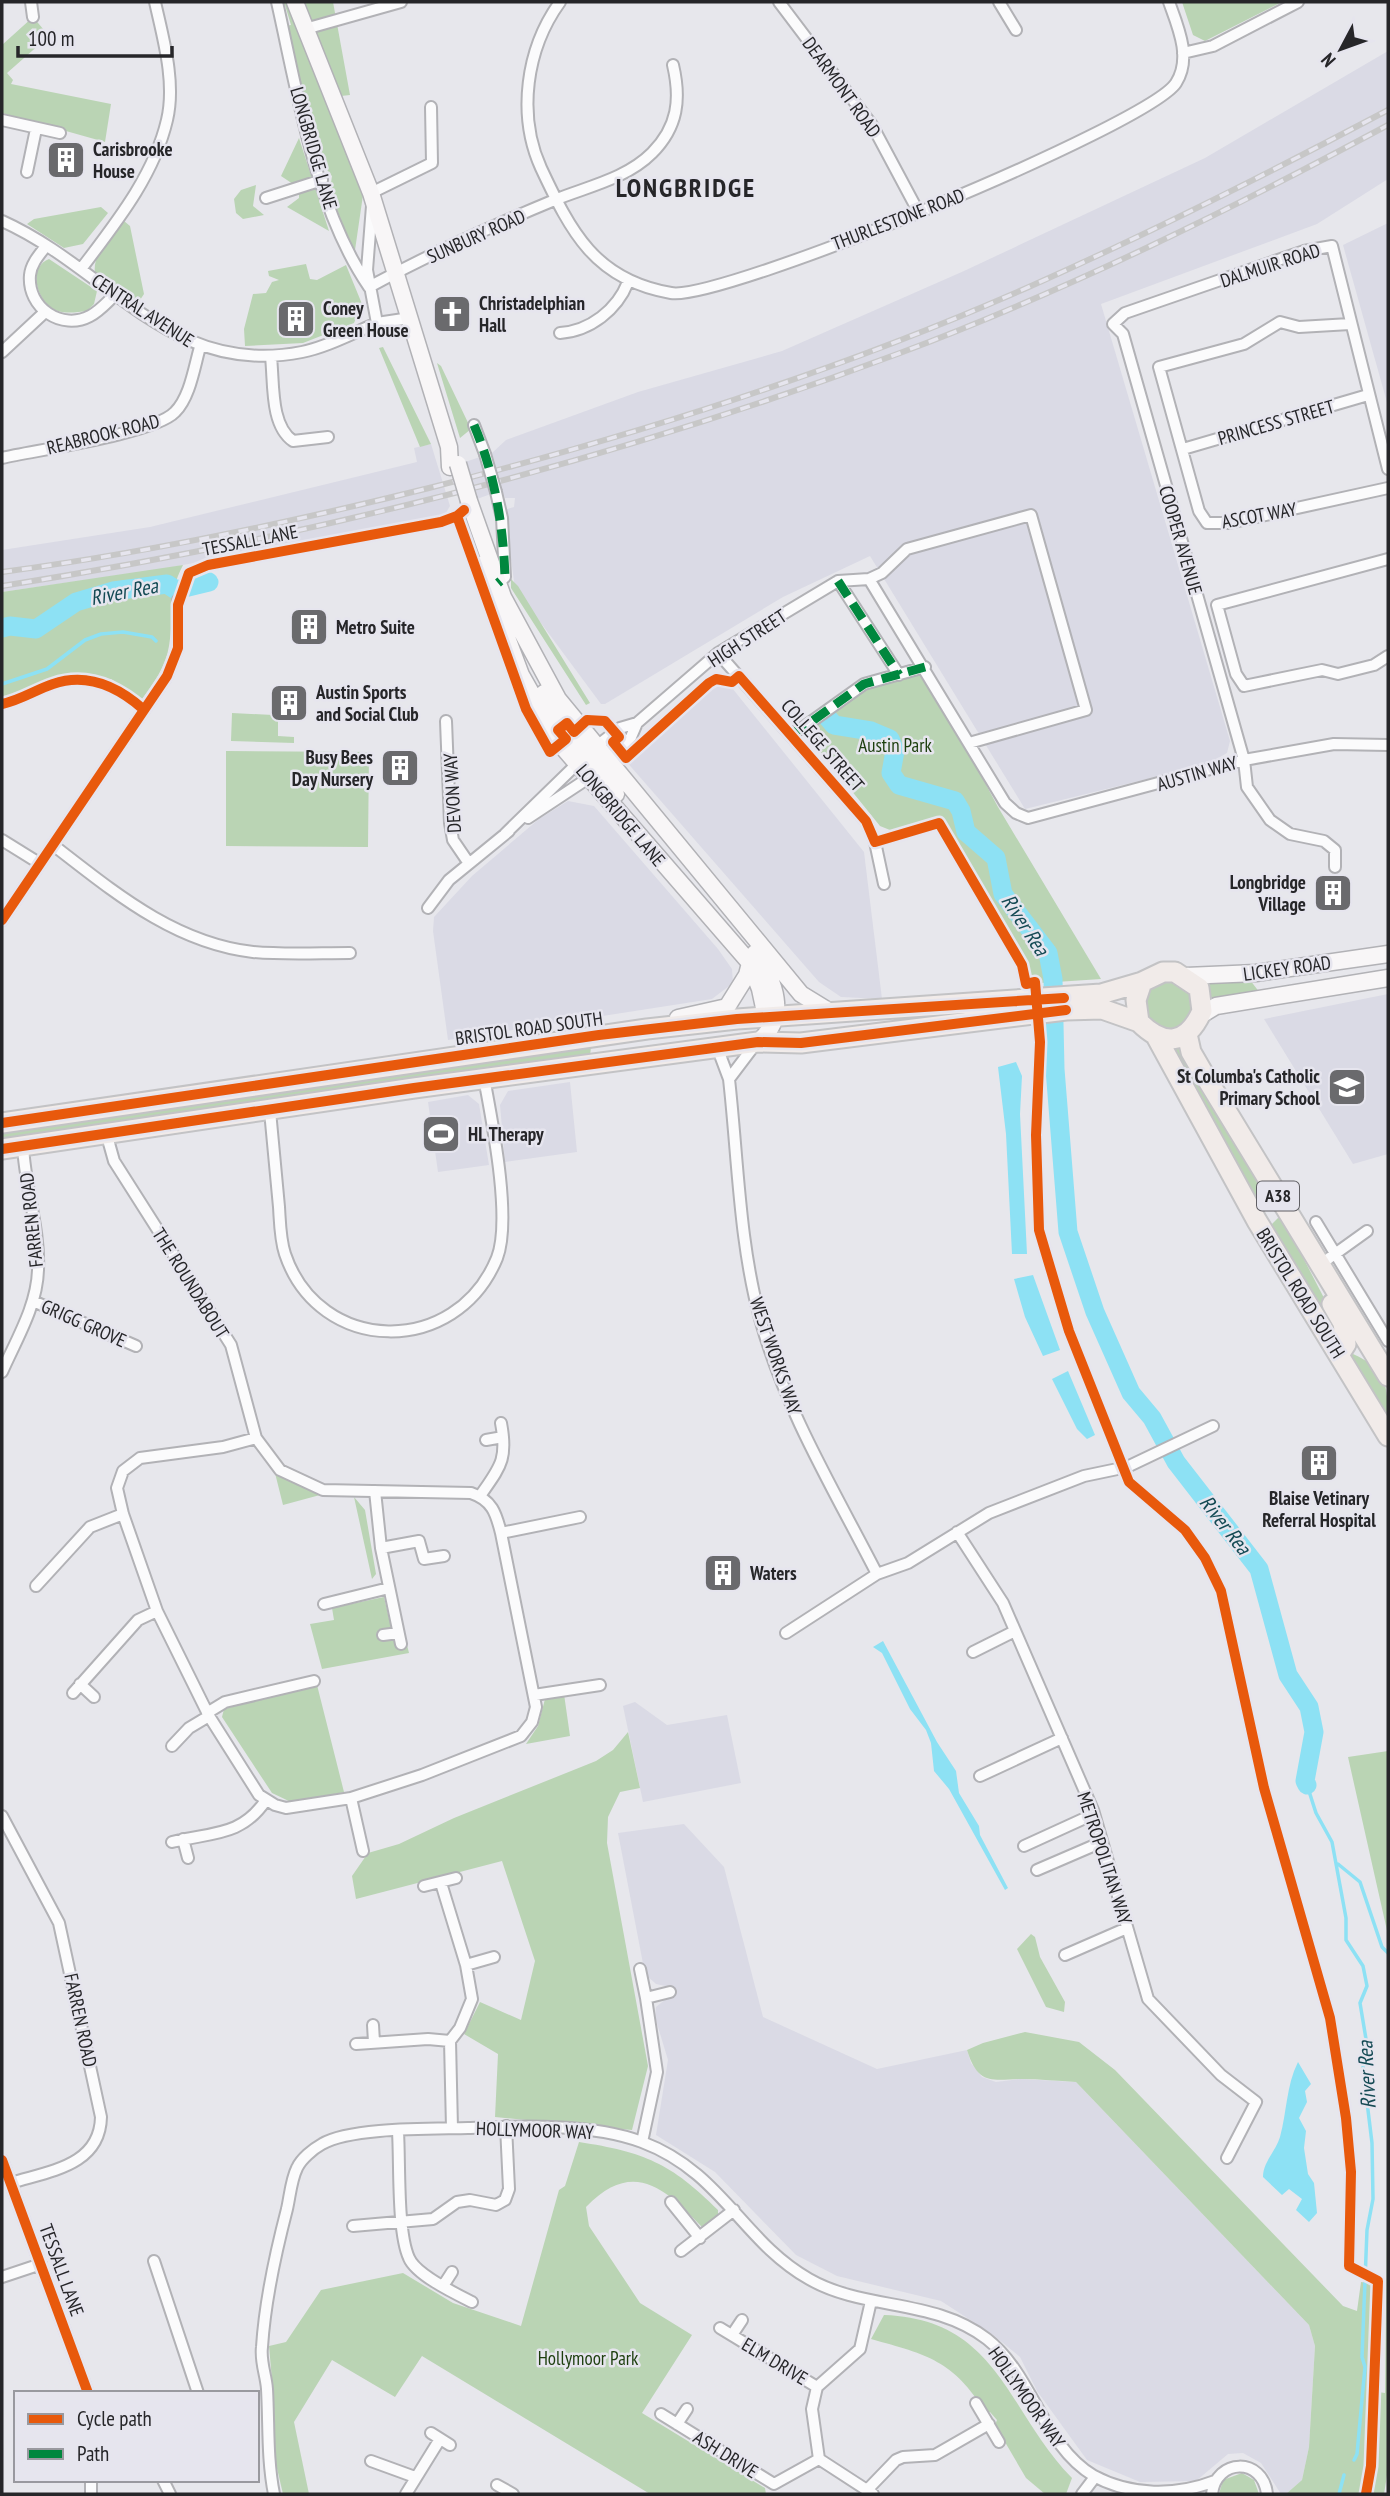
<svg xmlns="http://www.w3.org/2000/svg" width="1390" height="2496" font-family="'PT Sans Narrow',sans-serif">
<rect width="100%" height="100%" fill="#e7e7ec"/>
<path fill="#dadae5" d="M1388,51v128l-71,45 -216,80 129,437 -3,12 -19,11 -183,45 -155,-253 -87,41 -178,107h-4l-86,-116 -11,-78 10,-3 1,-9h-10l-3,-8 -25,9 -12,-37 27,-9 14,-13 132,-48 144,-41 182,-80 241,-113z
M1388,223v183l-45,-161z
M431,444l19,62 -6,10 -282,53 -160,23v-42l148,-23 267,-65 -3,-14z
M720,673l144,179 18,147 -41,-2 -22,-15 -194,-222z
M568,801l26,5 124,143 14,20 1,14 -21,16 -264,41 -15,-109 1,-14 38,-41 67,-57z
M1388,994v160l-35,10 -89,-145z
M570,1082l7,70 -72,10 -5,-57 8,-14z
M468,1095l11,9 10,61 -51,7 -10,-70z
M635,1702l32,23 60,-10 14,68 -98,19 -20,-96z
M684,1824l40,43 39,150 114,52 90,-19 4,13 11,14 14,5 24,-3 56,3 233,243 6,21 -6,101 -7,33 -16,14h-5l-20,-31 -18,-10 -15,1 -32,27 -56,1 -53,-22 -50,-69 -17,-34 -28,-23 -51,-33 -104,-25 -41,-21 -81,-83 -59,-37 12,-75 -13,-43 1,-10 16,-13 -2,-7 -14,-3 -11,-10 -27,-141z"/>
<path fill="#bad4b4" d="M277,2h13l21,64 52,129 -9,62 -24,-67 2,-14c-23,-25 -37,-114 -46,-150l5,-1 -6,-20 -7,1z
M302,2h31l17,93 -9,1z
M1182,2h100l-77,39 -12,-6z
M33,17l16,19 -42,37 6,7 -2,4 100,20 -6,38 -103,-29v-68z
M299,138l30,93 -42,-24 12,-9v-10l-18,-12z
M256,185l-3,21 11,9 -21,4 -7,-6 -2,-14 7,-9z
M101,207l7,6 -25,31 -19,4 -37,-24 7,-5z
M124,221l6,5 14,68 -6,9 -43,-30c-3,-20 17,-37 29,-52z
M49,259l48,32 -3,13 -7,7c-9,1 -20,3 -29,0 -20,-6 -32,-43 -9,-52z
M306,264l4,15 7,1 29,-15 16,39 -8,19 -51,20 -58,3 -1,-17 9,-35 13,-1 6,-11 7,-2 -10,-4 -1,-5z
M383,347l48,97 -11,3 -41,-99z
M437,363l4,3 30,63 -11,9z
M183,565c-17,33 -8,47 -14,81 -3,20 -15,37 -27,53l-31,-20 -47,-2 -62,22v-107z
M511,579l7,7 72,117 -4,2 -75,-117z
M926,673l72,134 103,172 -75,5 -4,-19 -83,-142 -39,11 -20,-8 -67,-83v-17l60,-42z
M232,713l41,2 1,4 4,1v16l16,1v6l-63,-2z
M226,751l143,1 -1,95 -142,-1z
M1144 1004a25 25 0 1 1 50 0a25 25 0 1 1-50 0Z
M1250,980l10,13 -47,9 -4,-2 -5,-15 4,-3z
M591,1046l-1,11 -588,87v-16z
M1181,1046l91,156 -15,10 -86,-163z
M1278,1218l5,1 54,104 -5,13 -65,-107z
M1353,1354c37,16 35,38 35,74l-41,-73z
M275,1473l45,22 -37,10z
M354,1497l11,13 11,64 -4,5z
M384,1597l7,30 -10,3 1,9 12,-1 2,8 11,-1 2,8 -87,16 -12,-45 24,-4 -2,-12z
M317,1685l27,107 -51,11 -21,-10 -50,-76 2,-8z
M564,1694l6,42 -44,8 12,-18 7,-27z
M628,1732l12,56 -20,4 -12,25 -1,26 41,223 -16,64 -137,-13 3,-63 -34,-20 16,-32 41,18 14,-59 -33,-100 -146,38 -4,-23 16,-23 31,-9 55,-26 142,-57 17,-11z
M1388,1751v184l-40,-178z
M1031,1934l4,3 5,20 25,45 -1,10 -18,-5 -29,-58z
M1025,2032l54,10 36,28 228,236 14,5 4,-29 14,2 2,15 -6,92 14,2 3,-256v332l-4,25h-98l16,-14 7,-33 6,-101 -6,-21 -233,-243c-18,-1 -36,-3 -55,-3 -30,1 -43,6 -54,-29l16,-7z
M579,2142c65,10 92,21 139,68v6l-14,13c-37,-39 -70,-72 -118,-22l3,19 51,77 52,32 -50,78 123,75 1,6h-116l-228,-138 -27,41 -63,-37 -38,62 15,72h-26l-11,-47 2,-44 -5,-57 17,-4 35,-52 82,-17 50,30 68,23 38,-136 6,-4z
M884,2315c115,4 123,97 188,163l-6,16h-21l-19,-16 -31,-53 2,-5 -7,-8 -4,1c-33,-53 -58,-58 -115,-74z
M1242,2473l12,7 5,14h-40l4,-14z"/>
<path fill="#8de1f4" d="M1016,1062l6,14 -2,38 7,140h-15l-6,-120 -8,-67z
M1033,1275l27,75 -17,6 -18,-39 -11,-38z
M1068,1371l27,64 -8,4 -10,-10 -25,-50z
M883,1641l54,101 19,29 3,22 20,33 1,9 28,53 -3,2 -56,-101 -15,-18 -3,-28 -5,-13 -16,-21 -28,-56 -9,-6z
M1298,2062l13,22 -6,7 2,11 -8,16 7,13 -2,17 4,26 6,9 3,30 -8,9 -13,-12 6,-11 -13,-10 -7,6 -19,-18c0,-15 13,-26 17,-40 7,-25 6,-51 18,-75z"/>
<g fill="none" stroke-linecap="round" stroke-linejoin="round">
<path stroke="#8de1f4" stroke-width="3.5" d="M2,684l45,-15 38,-29 16,-6 22,-2 29,5 4,4
M1307,1785l9,28 16,29 14,76v22l17,26 4,20 -7,17 6,36 -3,30 9,74 1,56 -6,31 -5,127 3,10 -8,87 -3,6
M1338,1864l22,18 22,65 6,6
M1339,2494l5,-19"/>
<path stroke="#8de1f4" stroke-width="19" d="M2,628l8,-2 26,3 40,-27 37,-11 54,-7 9,6 33,-8
M828,718l6,7 37,6 19,8 5,12 -4,22 8,12 56,16 6,10 5,21 30,26 7,36 45,59 5,26 2,90 13,163 27,80 36,81 21,25 24,44 83,107 29,106 21,32 5,25 -9,49 2,4"/>
<g stroke="#b2b2b6" stroke-width="14">
<path id="street" d="M31,2l2,15
M277,2c21,93 38,206 92,285
M560,2c-34,47 -43,113 -19,166 30,64 54,112 130,125 49,9 478,-168 505,-210 16,-25 2,-56 -7,-81
M779,2l93,123 47,88
M999,2l17,28
M305,29l96,-27
M1183,53l30,-7 85,-44
M2,120l58,13
M27,172l9,-43
M371,193l61,-30 -1,-56
M266,198l56,-18
M372,206l-5,64 10,53 33,-5
M2,221c107,48 168,157 300,131 25,-5 51,-19 75,-29
M46,246c-7,9 -15,18 -16,29 -3,33 32,56 60,41 10,-5 18,-15 26,-22
M81,269c34,-45 73,-93 86,-149 9,-38 -4,-82 -12,-118
M369,287c61,-33 125,-62 188,-88 33,-13 70,-21 95,-46 26,-26 29,-54 21,-88
M1350,324l-51,3 -19,-5 -36,22 -85,23 40,144 8,12h22l159,-35
M560,333c30,-2 57,-23 68,-51
M2,352l43,-40
M271,357c3,26 -1,68 22,84l35,-4
M474,425l11,29
M1183,449l185,-54
M2,458c34,-8 152,-24 173,-46 15,-15 19,-44 25,-65
M496,492l6,26 3,59 -7,6
M1388,559l-171,46 19,69 8,12 78,-16 16,4 36,-9 14,-9
M869,579l136,224 11,10 12,5 216,-58 90,-16 54,1
M838,581l61,94
M718,653l148,168 9,21 9,42
M446,721l4,102 3,17 15,22
M790,734l11,-5 63,-45 61,-17
M593,749l27,-21 17,-5 81,-70 120,-72 31,-2 13,-6 25,-24 124,-34 55,195 -117,33
M605,764l26,-27 6,-14
M528,818l65,-43
M505,834l76,-74
M2,840l37,23
M53,845c61,47 121,98 200,107 32,3 65,1 97,1
M1335,867v-17l-11,-9 -34,-7 -20,-14 -23,-33 -3,-27 -121,-426 -10,-10 12,-11 179,-62 28,-5 56,223
M428,908l21,-28 60,-49
M2,920l165,-244 11,-28v-48
M717,1047l12,32c9,80 10,165 32,243 25,89 74,170 116,252
M729,1079l28,-37
M270,1111c3,32 6,64 9,96 1,15 1,32 6,47 34,101 171,104 212,4 15,-39 -5,-137 -13,-180
M107,1136l7,25 117,184 25,93 24,32 43,20 148,3c21,7 25,20 30,40l35,174 -4,15 -11,14 -99,39 -71,23 -65,10 -11,-3 -16,-10 -50,-79 -52,-105 -34,-97 -6,-26 6,-17 17,-13 83,-11 33,-9
M1316,1222l72,119
M1321,1264l46,-33
M33,1301l103,45
M2,1372c14,-32 35,-66 36,-102 2,-42 -13,-82 -15,-124
M486,1440l17,-3
M375,1491l6,57 20,96
M480,1496c20,-29 28,-36 21,-73
M957,1532l46,71 90,207 55,189 73,76 35,27 -29,56
M501,1533l79,-16
M381,1548l38,-7 5,18 20,-3
M36,1586l54,-59 33,-13
M324,1604l65,-16
M786,1633l91,-59 31,-11 81,-50 95,-37 43,-9 86,-41
M383,1635l15,-2
M973,1652l42,-21
M80,1684l14,13
M73,1693l65,-73 19,-9
M534,1695l66,-10
M207,1713l18,-11 89,-21
M172,1746l17,-18 20,-12
M980,1776l82,-38
M351,1798l12,53
M2,1816l57,107 42,194c-1,49 -52,54 -90,66
M183,1839l5,19
M172,1842c40,-10 69,-5 94,-42
M1024,1846l70,-32
M1037,1870l65,-28
M441,1883l25,82 6,34 -12,29 -10,13 2,87
M424,1886l32,-8
M1065,1955l62,-27
M466,1965l28,-8
M640,1969l6,29
M373,2025l1,17
M356,2044l72,-5 22,2
M398,2132c2,31 -1,100 11,126 7,17 47,36 63,44
M642,2142l15,-70 -11,-74 24,-6
M2,2160l86,233
M671,2202l29,36
M353,2226l80,-7 24,-17 13,-2 26,5 9,-5 4,-11 -3,-63
M681,2251l53,-41
M154,2261l44,132
M2,2277l39,-13
M443,2286l9,-14
M871,2301l-11,48 -43,38 -5,22 7,50 54,35
M720,2328l97,59
M732,2335l10,-15
M976,2403l23,39
M661,2414l113,70 45,-25
M677,2424l10,-15
M431,2433l19,12
M371,2461l44,16
M163,2480l7,14
M497,2485l16,9
M868,2489l28,-29 7,-3 32,-2 54,-31
M91,2494v-14
M274,2494c-7,-35 -5,-69 -7,-105 -1,-14 -7,-28 -5,-42 3,-47 13,-92 25,-138 3,-13 4,-29 10,-41 4,-9 16,-19 25,-24 29,-17 110,-15 146,-16 53,-2 124,-5 174,14 80,30 100,99 167,137 56,32 125,19 178,60 47,37 55,106 107,137 37,20 82,20 121,5
M406,2494l34,-55
M1082,2494l13,-17
M1212,2494c4,-36 51,-37 55,0"/>
</g>
<g stroke="#b2b2b6" stroke-width="19">
<path id="secondary" d="M295,2l76,191 78,254 1,20
M469,501l34,96 55,102 243,295 31,19
M480,565l41,110 39,69 190,219 10,26 6,28
M544,693l19,34 23,29 3,20
M597,745v25l19,24
M755,953c20,28 34,64 3,89
M1186,976l70,-3 132,-19
M1201,1015l15,-9 172,-28
M678,1018l49,-11 20,-32 3,-12"/>
</g>
<g stroke="#c3c3c5" stroke-width="23">
<path id="highway" d="M1187,1034l4,18 11,19 186,305
M1157,1038l100,183 131,215
M2,1123l645,-94 90,-10 364,-25 41,-12 21,-10h12l24,16 3,23c-15,34 -38,36 -63,11l-3,-22 6,-18
M2,1149l412,-61 344,-46 43,1 265,-33 36,-1 37,13
M1332,1304l11,19 3,21 -7,11"/>
</g>
<use href="#street" stroke="#fbfbfc" stroke-width="10"/>
<use href="#secondary" stroke="#f8f6f7" stroke-width="16"/>
<use href="#highway" stroke="#f1ebe9" stroke-width="19"/>
<g stroke="#c7c7c7" stroke-width="6">
<path id="rail" d="M2,572c144,-19 286,-49 427,-84 205,-52 408,-116 602,-202 121,-54 240,-114 357,-176
M2,586c307,-48 607,-124 898,-233 168,-63 330,-143 488,-228"/>
</g>
<use href="#rail" stroke="#e6e5ee" stroke-width="3.5" stroke-dasharray="10" stroke-linecap="butt"/>
<g stroke="#b2b2b6" stroke-width="14" stroke-linecap="butt">
<path id="street-bridge" d="M485,454l11,38"/>
</g>
<g stroke="#b2b2b6" stroke-width="19" stroke-linecap="butt">
<path id="secondary-bridge" d="M458,464l11,37"/>
</g>
<use href="#street-bridge" stroke="#fbfbfc" stroke-width="10"/>
<use href="#secondary-bridge" stroke="#f8f6f7" stroke-width="16"/>
<path stroke="#00873e" stroke-width="9" stroke-dasharray="18 9" stroke-linecap="butt" d="M474,425c21,50 29,99 31,152l-7,6
M838,581l61,94
M790,734l11,-5 63,-45 61,-17"/>
<g stroke="#e6e5ee" stroke-width="15">
<path id="cycleway" d="M457,516l69,193 24,43 16,-13 -8,-9 9,-7 7,9 13,-12 18,1 14,16 -6,5 13,16 83,-75 7,-4 16,3 7,-6 127,145 9,21 64,-19 83,142 4,19 9,-2 5,60 -4,93 3,95 30,101 60,151 56,48 20,28 16,33 43,197 66,230 16,100 5,54 -2,94 29,15 -7,185 -5,28
M2,704c19,-4 33,-14 51,-20 35,-12 65,3 90,25
M2,920l165,-244 11,-28v-43l11,-32 19,-8 233,-43 16,-6 7,-6
M2,1123l597,-88 138,-16 327,-21
M2,1149l412,-61 344,-46 43,1 265,-33
M2,2160l86,233"/>
</g>
<use href="#cycleway" stroke="#e8590c" stroke-width="10"/>
</g>
<defs>
<g id="building-square" transform="scale(2.0125)"><rect x="-9" y="-9" width="18" height="18" rx="4" fill="#6a6a6d" stroke="#e6e5ee"/><path d="M-4-6H4V6H1V3H-1V6H-4ZM-2.5-4.3h1.7v1.8h-1.7ZM.8-4.3h1.7v1.8H.8ZM-2.5-1h1.7V.8h-1.7ZM.8-1h1.7V.8H.8Z" fill="#fff"/></g>
<g id="church-square" transform="scale(2.0125)"><rect x="-9" y="-9" width="18" height="18" rx="4" fill="#6a6a6d" stroke="#e6e5ee"/><path d="M-1.2-6h2.4v3.5h3.3v2.4h-3.3V6h-2.4V-.1h-3.3v-2.4h3.3Z" fill="#fff"/></g>
<g id="school-square" transform="scale(2.0125)"><rect x="-9" y="-9" width="18" height="18" rx="4" fill="#6a6a6d" stroke="#e6e5ee"/><path d="M0-5L7-2L0 1L-7-2ZM-4 1L0 2.5L4 1V4Q0 6-4 4Z" fill="#fff"/></g>
<g id="stadium-square" transform="scale(2.0125)"><rect x="-9" y="-9" width="18" height="18" rx="4" fill="#6a6a6d" stroke="#e6e5ee"/><path d="M0-5a6.5 5 0 1 0 0 10a6.5 5 0 1 0 0-10ZM-3.5-1.8h7v3.6h-7Z" fill="#fff"/></g>
</defs>
<g fill-rule="evenodd">
<use href="#building-square" x="66" y="160"/>
<use href="#church-square" x="452" y="314"/>
<use href="#building-square" x="296" y="319"/>
<use href="#building-square" x="309" y="627"/>
<use href="#building-square" x="289" y="703"/>
<use href="#building-square" x="400" y="768"/>
<use href="#building-square" x="1333" y="893"/>
<use href="#school-square" x="1347" y="1087"/>
<use href="#stadium-square" x="441" y="1134"/>
<use href="#building-square" x="1319" y="1463"/>
<use href="#building-square" x="723" y="1573"/>
</g>
<g text-anchor="middle" stroke-width="5" stroke-linejoin="round" paint-order="stroke">
<rect fill="#e6e5ee" stroke="#605f64" stroke-width="2" x="1257" y="1181.5" width="42" height="29" rx="5"/>
<g font-size="18" font-weight="bold" fill="#262629">
<text x="1278" y="1202">A38</text>
</g>
<g font-size="19" fill="#262629" stroke="#e6e5ee">
<text transform="translate(842 87) rotate(54)" y="7">DEARMONT ROAD</text>
<text transform="translate(314 148) rotate(74)" y="7">LONGBRIDGE LANE</text>
<text transform="translate(898 219) rotate(-21)" y="7">THURLESTONE ROAD</text>
<text transform="translate(476 236) rotate(-24)" y="7">SUNBURY ROAD</text>
<text transform="translate(1270 265) rotate(-18)" y="7">DALMUIR ROAD</text>
<text transform="translate(143 310) rotate(33)" y="7">CENTRAL AVENUE</text>
<text transform="translate(1276 422) rotate(-16)" y="7">PRINCESS STREET</text>
<text transform="translate(103 434) rotate(-14)" y="7">REABROOK ROAD</text>
<text transform="translate(1259 515) rotate(-10)" y="7">ASCOT WAY</text>
<text transform="translate(250 540) rotate(-11)" y="7">TESSALL LANE</text>
<text transform="translate(1181 540) rotate(74)" y="7">COOPER AVENUE</text>
<text transform="translate(747 638) rotate(-33)" y="7">HIGH STREET</text>
<text transform="translate(823 745) rotate(49)" y="7">COLLEGE STREET</text>
<text transform="translate(1197 773) rotate(-16)" y="7">AUSTIN WAY</text>
<text transform="translate(452 793) rotate(-93)" y="7">DEVON WAY</text>
<text transform="translate(621 815) rotate(50)" y="7">LONGBRIDGE LANE</text>
<text transform="translate(1287 968) rotate(-8)" y="7">LICKEY ROAD</text>
<text transform="translate(529 1028) rotate(-8)" y="7">BRISTOL ROAD SOUTH</text>
<text transform="translate(31 1220) rotate(-96)" y="7">FARREN ROAD</text>
<text transform="translate(191 1283) rotate(58)" y="7">THE ROUNDABOUT</text>
<text transform="translate(1301 1293) rotate(58)" y="7">BRISTOL ROAD SOUTH</text>
<text transform="translate(84 1323) rotate(24)" y="7">GRIGG GROVE</text>
<text transform="translate(776 1356) rotate(71)" y="7">WEST WORKS WAY</text>
<text transform="translate(1105 1858) rotate(72)" y="7">METROPOLITAN WAY</text>
<text transform="translate(81 2020) rotate(78)" y="7">FARREN ROAD</text>
<text transform="translate(535 2130) rotate(2)" y="7">HOLLYMOOR WAY</text>
<text transform="translate(62 2270) rotate(70)" y="7">TESSALL LANE</text>
<text transform="translate(775 2361) rotate(31)" y="7">ELM DRIVE</text>
<text transform="translate(1027 2397) rotate(55)" y="7">HOLLYMOOR WAY</text>
<text transform="translate(726 2454) rotate(32)" y="7">ASH DRIVE</text>
</g>
<g font-size="19" font-weight="bold" fill="#262629" stroke="#e6e5ee" text-anchor="start">
<text x="93" y="156">Carisbrooke<tspan x="93" dy="22">House</tspan></text>
<text x="479" y="310">Christadelphian<tspan x="479" dy="22">Hall</tspan></text>
<text x="323" y="315">Coney<tspan x="323" dy="22">Green House</tspan></text>
<text x="336" y="634">Metro Suite</text>
<text x="316" y="699">Austin Sports<tspan x="316" dy="22">and Social Club</tspan></text>
<text x="373" y="764" text-anchor="end">Busy Bees<tspan x="373" dy="22">Day Nursery</tspan></text>
<text x="1306" y="889" text-anchor="end">Longbridge<tspan x="1306" dy="22">Village</tspan></text>
<text x="1320" y="1083" text-anchor="end">St Columba's Catholic<tspan x="1320" dy="22">Primary School</tspan></text>
<text x="468" y="1141">HL Therapy</text>
<text x="1319" y="1505" text-anchor="middle">Blaise Vetinary<tspan x="1319" dy="22">Referral Hospital</tspan></text>
<text x="750" y="1580">Waters</text>
</g>
<g font-size="19" fill="#1c3e0d" stroke="#e6e5ee">
<text x="895" y="752">Austin Park</text>
<text x="588" y="2365">Hollymoor Park</text>
</g>
<g font-size="21" font-style="italic" fill="#144a54" stroke="#e6e5ee">
<text transform="translate(124 592) rotate(-11)" y="7">River Rea</text>
<text transform="translate(1025 925) rotate(57)" y="7">River Rea</text>
<text transform="translate(1225 1525) rotate(52)" y="7">River Rea</text>
<text transform="translate(1367 2075) rotate(-93)" y="7">River Rea</text>
</g>
<g font-size="26" font-weight="bold" letter-spacing="2" fill="#262629" stroke="#e6e5ee">
<text x="686" y="197">LONGBRIDGE</text>
</g>
</g>
<rect width="1390" height="2496" fill="none" stroke="#262629" stroke-width="7"/>
<rect x="14" y="2391" width="245" height="91" fill="#e6e5ee" stroke="#99999f" stroke-width="2"/>
<rect x="28" y="2414" width="35" height="10" fill="#e8590c" stroke="#99999f" stroke-width="2"/>
<text x="77" y="2426" font-size="21" fill="#262629">Cycle path</text>
<rect x="28" y="2449" width="35" height="10" fill="#00873e" stroke="#99999f" stroke-width="2"/>
<text x="77" y="2461" font-size="21" fill="#262629">Path</text>
<g transform="translate(1341 49) rotate(229)" stroke="#e6e5ee" stroke-width="5" paint-order="stroke">
<path d="M0-5L12 26L0 18L-12 26Z" fill="#262629"/>
<text y="-10" font-size="19" font-weight="bold" text-anchor="middle" fill="#262629">N</text>
</g>
<path d="M18 46v10h154v-10" fill="none" stroke="#262629" stroke-width="3.5"/>
<text x="28" y="46" font-size="21" fill="#262629" stroke="#e6e5ee" stroke-width="5" paint-order="stroke">100 m</text>
</svg>
